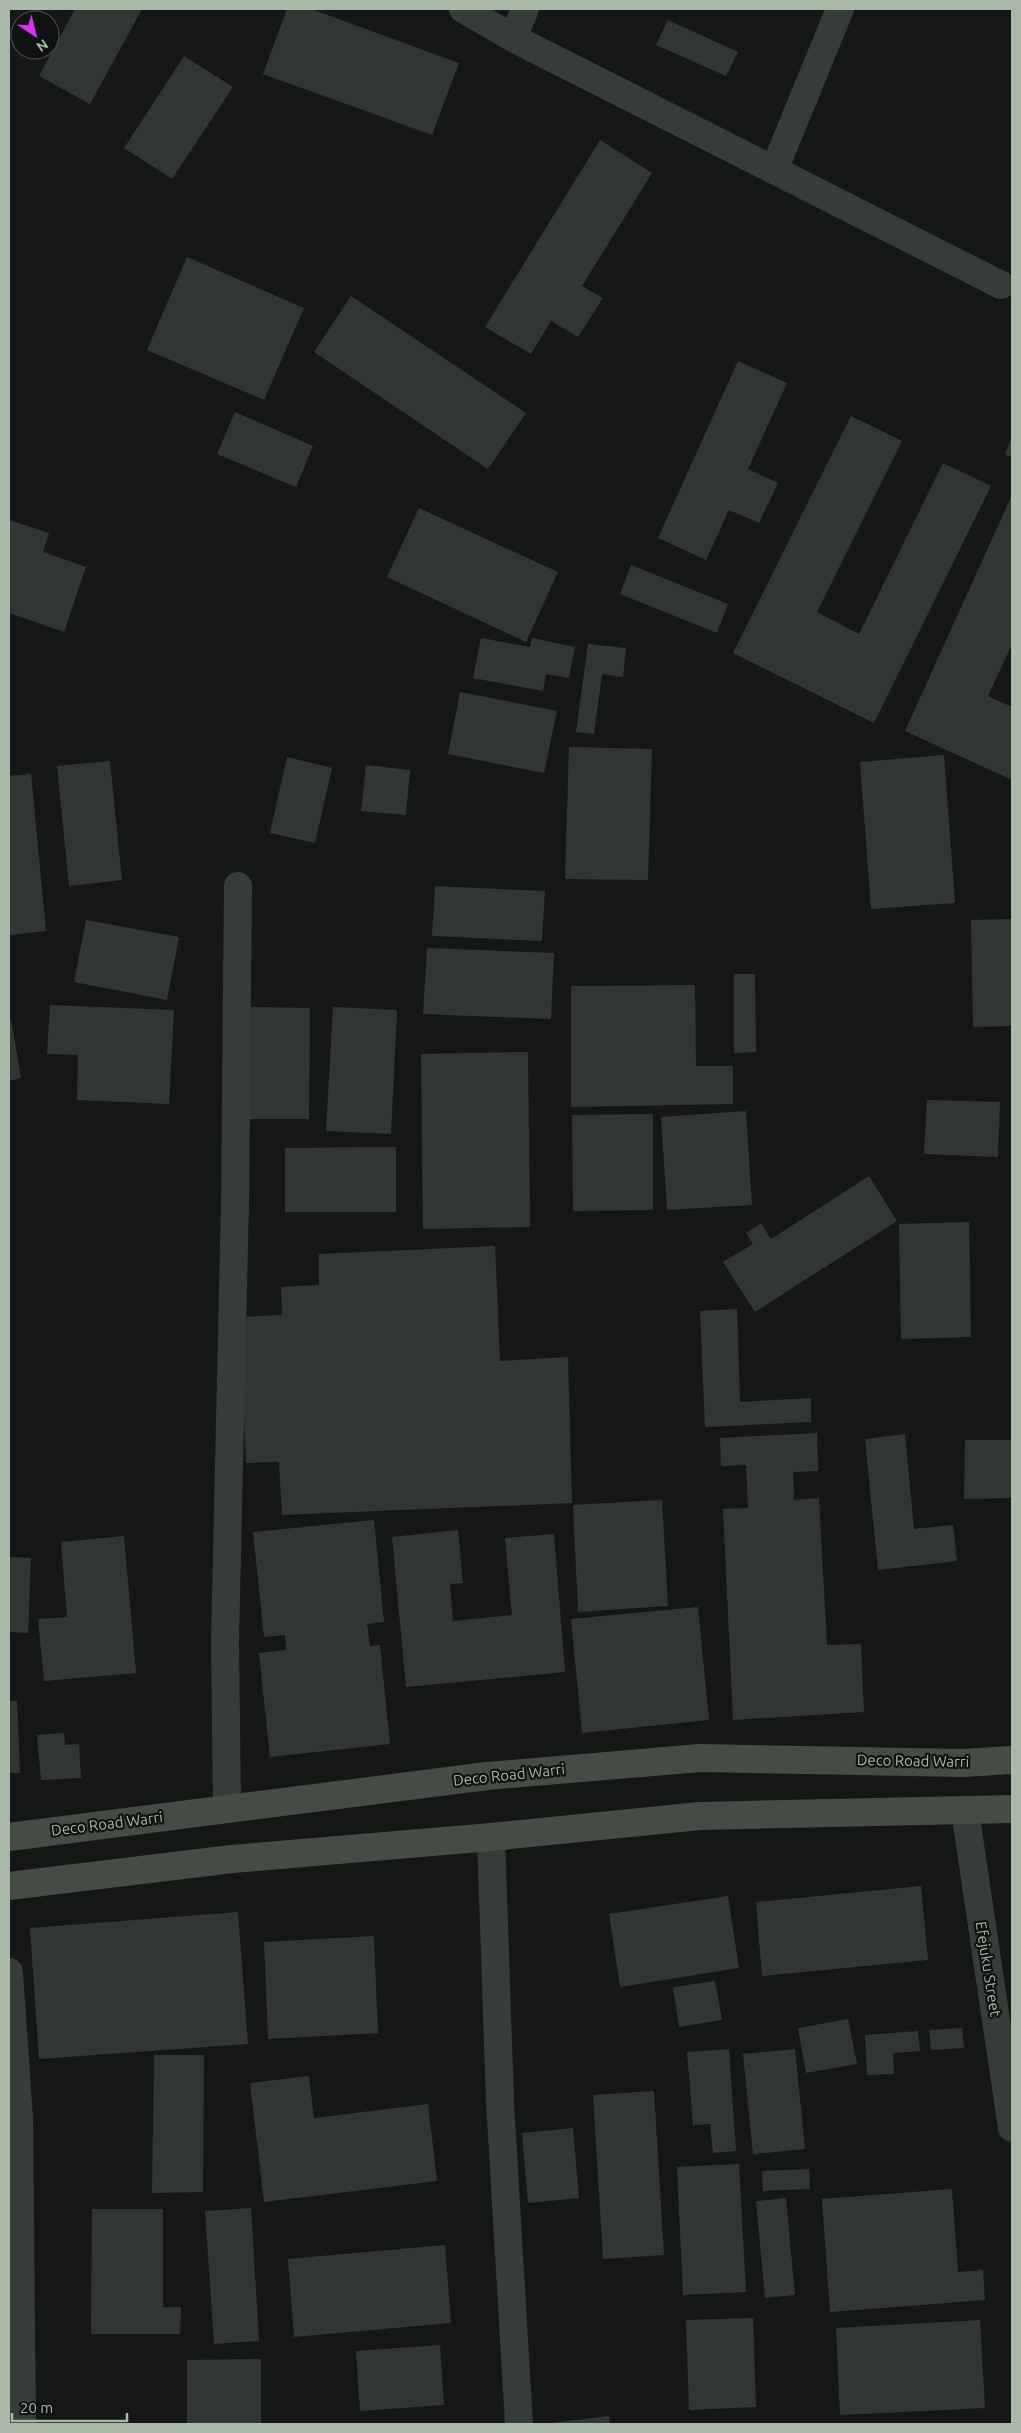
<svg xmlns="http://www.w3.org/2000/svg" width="1021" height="2433" font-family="Ubuntu,sans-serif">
<rect width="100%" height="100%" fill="#151716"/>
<path fill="#323633" d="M75,9h67l-52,95 -51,-28z
M287,9h24l148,54 -27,72 -169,-61z
M668,20l70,32 -12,24 -70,-31z
M184,56l49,31 -61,92 -48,-31z
M600,140l52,33 -70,113 21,12 -25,39 -27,-16 -20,33 -46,-27z
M187,257l117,51 -40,92 -117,-50z
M351,296l175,117 -38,56 -174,-117z
M738,361l49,22 -39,86 30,14 -19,40 -30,-13 -23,50 -48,-22z
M235,412l78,34 -17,41 -79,-33z
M851,416l51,25 -85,171 42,22 84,-171 48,23 -117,237 -141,-70z
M1012,436v21l-7,-2z
M1012,495v149l-24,52 24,11v73l-107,-49z
M419,508l139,64 -32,70 -139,-65z
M9,520l40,13 -6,19 43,15 -22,65 -55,-19z
M631,565l97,39 -11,29 -97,-39z
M481,638l49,9 2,-9 43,9 -6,31 -23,-4 -3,17 -70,-13z
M588,644l38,4 -3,29 -21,-3 -8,60 -18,-2z
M460,692l97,19 -13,62 -96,-19z
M569,747l83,2 -4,131 -83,-1z
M944,755l11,148 -84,6 -11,-147z
M287,757l45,11 -17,75 -45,-10z
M110,761l12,119 -53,6 -12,-120z
M366,765l44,5 -4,45 -45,-4z
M31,774l15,157 -37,4v-159z
M435,886l110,5 -3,50 -110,-5z
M1012,919v107l-39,1 -2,-107z
M86,920l93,17 -12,63 -93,-18z
M427,948l127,5 -3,66 -128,-5z
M734,974h21l1,78 -22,1z
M695,985l1,81h37v38l-162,3v-121z
M50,1005l124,5 -5,94 -92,-4 1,-45 -31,-1z
M250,1007l60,1 -1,111h-61z
M333,1007l64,3 -6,124 -65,-3z
M11,1019l10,59 -12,3v-61z
M528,1052l2,175 -107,2 -2,-175z
M927,1100l73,2 -2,55 -74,-3z
M746,1111l6,94 -85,5 -6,-93z
M653,1114v96l-80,1 -1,-96z
M396,1147v65h-111v-64z
M869,1176l28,45 -142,91 -32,-50 30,-18 -7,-11 15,-10 10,16z
M969,1222l2,115 -70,2 -2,-115z
M495,1246l5,115 68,-4 4,146 -290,12 -3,-53 -33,1 -6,-146 42,-2 -1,-28 38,-2v-31z
M737,1309l3,93 71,-4v24l-106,5 -5,-116z
M817,1433l1,38 -25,1 1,28 25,-2 8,147 34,-1 3,68 -131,8 -10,-211 25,-1 -2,-43 -25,1 -1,-28z
M905,1434l9,95 39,-4 4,36 -79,9 -13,-131z
M965,1440h47v58l-48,1z
M662,1500l6,106 -90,6 -5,-107z
M374,1520l10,102 -17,2 3,22 10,-1 10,99 -120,13 -11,-104 27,-3 -1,-15 -21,2 -11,-105z
M458,1530l5,53 -13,1 3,37 59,-6 -7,-77 49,-4 11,138 -159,15 -14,-150z
M124,1536l12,137 -92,8 -6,-62 29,-2 -6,-75z
M9,1557l22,1 -3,75 -19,-1z
M698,1607l11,113 -127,13 -11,-114z
M9,1701h8l3,72h-11z
M64,1733l1,12 14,-1 2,34 -40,2 -4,-45z
M921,1886l7,74 -166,16 -6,-74z
M728,1896l11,72 -119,19 -11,-73z
M238,1912l10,132 -209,15 -9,-131z
M374,1936l4,97 -110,6 -4,-97z
M715,1981l7,39 -43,7 -6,-40z
M848,2019l9,45 -51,9 -8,-45z
M962,2028l2,20 -33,2 -2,-20z
M918,2031l2,20 -27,2 1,21 -27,1 -2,-40z
M729,2049l7,102 -23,2 -3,-29 -17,1 -6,-73z
M795,2049l10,100 -52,5 -10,-100z
M154,2055h50l-1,137 -51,1z
M309,2076l5,42 114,-14 9,77 -173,21 -14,-119z
M654,2091l10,164 -61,4 -10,-164z
M573,2128l6,70 -51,5 -6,-70z
M739,2164l7,128 -63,3 -6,-128z
M809,2169l1,20 -47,2 -1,-20z
M952,2189l6,83 25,-2 2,30 -155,12 -8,-113z
M786,2198l9,97 -30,3 -9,-97z
M251,2208l8,133 -45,3 -9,-133z
M92,2209h71v98h18l-1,27h-89z
M445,2245l6,78 -157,14 -6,-78z
M753,2318l3,89 -67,3 -3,-90z
M980,2320l5,88 -145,7 -4,-87z
M440,2345l4,60 -84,6 -4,-60z
M261,2359v65h-74v-64z
M609,2416l1,8h-60v-1z"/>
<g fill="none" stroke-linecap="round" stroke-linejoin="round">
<path stroke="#363c37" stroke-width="28" d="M463,9l50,29 488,247
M513,38l12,-29
M774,170l66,-161
M227,1809l-2,-168 10,-439 3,-316
M965,1811l47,317
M491,1837l9,265 19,322
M9,1972l10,146 3,306"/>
<path stroke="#454c44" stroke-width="28" d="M9,1837l478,-61 213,-18 263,5 49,-3
M9,1886l223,-27 259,-22 209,-21 312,-7"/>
</g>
<g text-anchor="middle" stroke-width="4.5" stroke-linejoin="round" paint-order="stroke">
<g font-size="15" fill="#a9b8a7" stroke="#101211">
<text transform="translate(913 1761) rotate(1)" y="5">Deco Road Warri</text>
<text transform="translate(509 1775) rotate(-6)" y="5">Deco Road Warri</text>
<text transform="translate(107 1824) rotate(-7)" y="5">Deco Road Warri</text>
<text transform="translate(988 1969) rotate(81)" y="5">Efejuku Street</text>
</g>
</g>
<rect width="1021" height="2433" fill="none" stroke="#a9b8a7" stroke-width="20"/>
<g transform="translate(35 35) rotate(145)"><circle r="24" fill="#101211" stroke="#4d544d"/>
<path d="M0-4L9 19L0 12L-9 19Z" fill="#d831f4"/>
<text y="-8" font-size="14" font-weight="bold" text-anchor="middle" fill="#a9b8a7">N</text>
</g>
<path d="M12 2413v8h115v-8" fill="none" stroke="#a9b8a7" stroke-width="2.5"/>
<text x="20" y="2413" font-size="15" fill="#a9b8a7" stroke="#101211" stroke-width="4" paint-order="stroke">20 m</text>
</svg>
